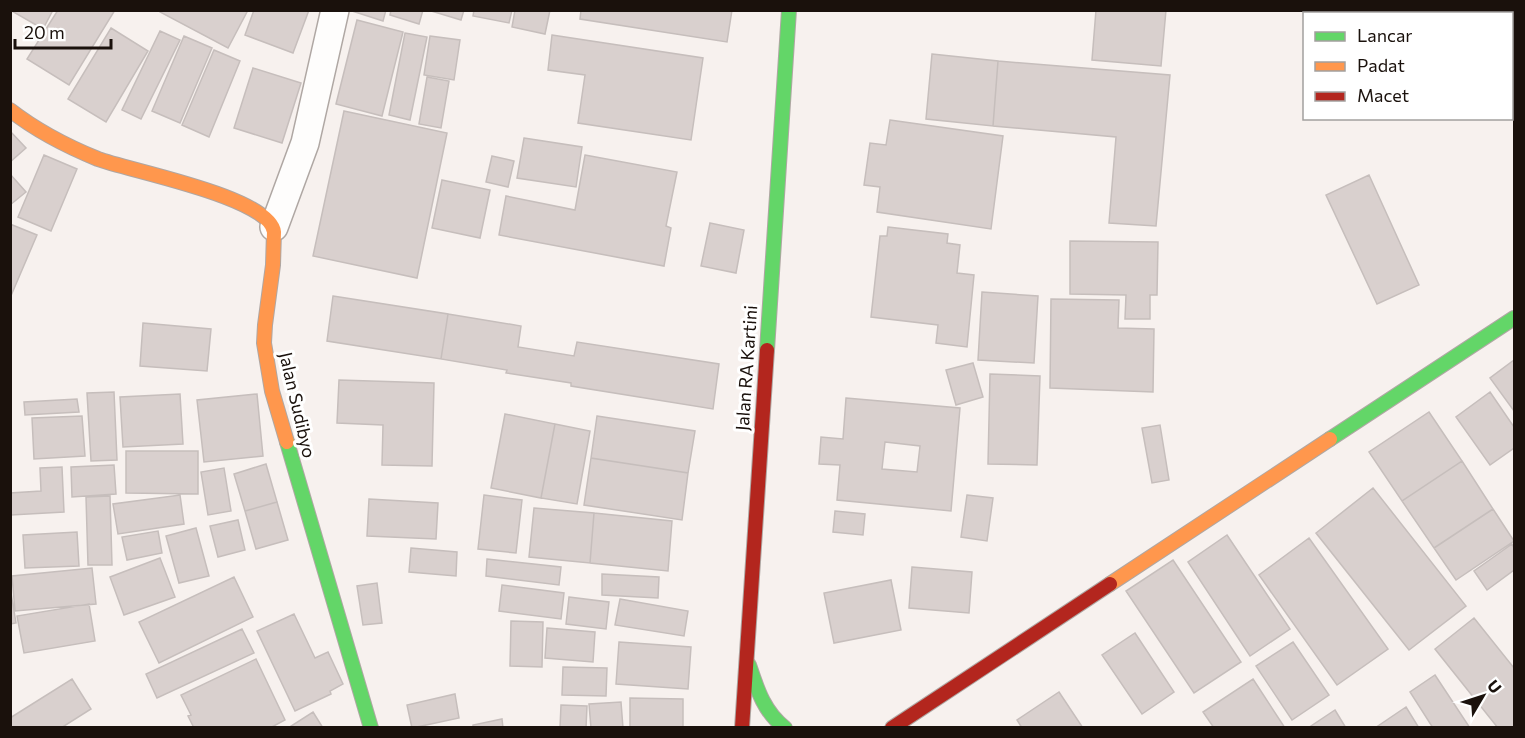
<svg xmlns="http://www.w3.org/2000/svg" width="1525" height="738" font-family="Commissioner,sans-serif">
<rect width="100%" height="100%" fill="#f7f1ee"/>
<path fill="#d9d0ce" stroke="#c6bebc" stroke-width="1.5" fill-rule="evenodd" d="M10,10h43l-10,19z
M58,10h57l-46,75 -42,-26z
M161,10h87l-20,38 -68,-36z
M254,10h55l-16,43 -48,-18z
M349,10h37l-3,11z
M391,10h32l-4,14 -29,-9z
M428,10h36l-3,10z
M474,10h38l-3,13 -36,-7z
M515,10h35l-5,24 -33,-7z
M581,10h151l-5,32 -147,-23z
M1096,10h70l-5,56 -69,-6z
M1480,10h34v16l-2,1v-13h-30z
M357,20l46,12 -21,84 -46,-12z
M111,28l37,23 -42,71 -38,-23z
M160,31l20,9 -39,79 -19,-9z
M405,33l22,4 -17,83 -21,-5z
M552,35l151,23 -12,82 -113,-17 7,-48 -37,-5z
M184,36l28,12 -32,75 -28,-12z
M430,36l30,4 -6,40 -30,-5z
M214,50l26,11 -31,76 -27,-12z
M932,54l66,7 -5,65 -67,-7z
M998,61l172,14 -14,151 -47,-3 7,-86 -123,-11z
M253,68l48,15 -19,60 -48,-15z
M427,77l22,4 -8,47 -22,-4z
M344,111l103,22 -30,145 -104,-22z
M890,120l113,16 -12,93 -114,-17 3,-25 -16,-2 6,-42 16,2z
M10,131l16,17 -16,14z
M524,138l58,9 -6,40 -59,-9z
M44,155l33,14 -26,62 -33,-14z
M585,155l92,17 -11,54 5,2 -7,38 -165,-31 7,-39 69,14z
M492,156l22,5 -6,26 -22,-5z
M10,174l16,18 -16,13z
M1369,175l50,110 -42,19 -51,-109z
M442,180l48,10 -10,48 -48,-10z
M710,223l34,7 -8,43 -35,-7z
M10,224l27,11 -27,63z
M888,227l60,7 -1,9 13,2 -3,28 17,2 -7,72 -31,-4 2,-18 -67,-8 9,-81h7z
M1070,241l88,1 -1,53h-7v24h-25l1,-24 -56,-1z
M982,292l56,4 -4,67 -56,-3z
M333,296l115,18 -7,45 -114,-18z
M1051,299l68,1 -1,28 36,1 -1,63 -103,-4z
M448,314l73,12 -3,21 56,9 3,-14 142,22 -6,45 -142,-23v-3l-65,-10 1,-3 -66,-11z
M143,323l68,6 -4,42 -67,-5z
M1514,360v51l-24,-33z
M973,363l10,34 -27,8 -10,-35z
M990,374l50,2 -3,89 -49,-1z
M339,380l95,3 -2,83 -50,-1 1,-40 -46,-2z
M114,392l3,68 -26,1 -4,-68z
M1490,392l24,35v21l-24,17 -34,-48z
M180,394l3,50 -60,3 -3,-50z
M257,394l6,62 -59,6 -7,-62z
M846,398l114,10 -9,103 -114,-11 3,-35 -21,-1 2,-27 22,2zM885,442l35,4 -3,26 -35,-3z
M77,399l2,13 -54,3 -1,-13z
M1429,412l33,49 -60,40 -33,-49z
M505,414l50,10 -14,74 -50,-10z
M82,416l3,40 -51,3 -2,-41z
M597,416l98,15 -7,42 -97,-15z
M555,424l35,7 -13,73 -36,-6z
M1160,425l9,55 -17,3 -10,-55z
M126,451h72v43l-72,-1z
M591,458l97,15 -6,47 -98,-15z
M1462,461l31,48 -59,39 -32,-47z
M266,464l11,38 -32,9 -11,-37z
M114,465l2,29 -44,3 -1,-30z
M62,467l2,45 -53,3 -1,-22 31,-2 -1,-23z
M224,468l7,43 -23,4 -7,-43z
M1373,488l93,118 -57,44 -93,-117z
M180,495l4,29 -66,10 -5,-30z
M484,495l38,5 -6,53 -38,-4z
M967,495l26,3 -6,43 -26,-4z
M110,496l2,69h-24l-2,-68z
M369,499l69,4 -2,36 -69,-3z
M277,502l11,38 -32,9 -11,-38z
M534,508l60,5 -4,50 -61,-6z
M1493,509l21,32 -58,39 -22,-32z
M835,511l30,3 -2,21 -30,-3z
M594,513l78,8 -4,50 -78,-8z
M238,520l7,30 -27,7 -8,-31z
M196,528l13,48 -30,7 -13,-47z
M158,531l4,22 -35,7 -5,-23z
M77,532l2,34 -54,2 -2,-33z
M1227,535l63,94 -40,27 -62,-94z
M1309,538l79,111 -51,36 -78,-110z
M1512,544l2,4v22l-27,20 -13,-19z
M411,548l46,4 -1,24 -47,-4z
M160,558l15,39 -51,18 -14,-38z
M487,559l74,8 -2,18 -73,-9z
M1173,560l68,102 -47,31 -68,-102z
M912,567l60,5 -3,41 -60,-5z
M92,568l4,36 -81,7 -3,-35z
M602,574l57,3 -1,21 -56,-3z
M234,577l19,40 -94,46 -20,-41z
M891,580l10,50 -67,13 -10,-50z
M377,583l5,40 -19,2 -6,-39z
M502,585l62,8 -3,26 -62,-8z
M10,587l6,36 -6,1z
M569,597l40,5 -3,27 -40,-5z
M620,599l68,12 -4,25 -69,-11z
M89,604l6,37 -71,12 -7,-37z
M294,614l21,44 13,-6 15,32 -13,7 1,3 -36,17 -38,-80z
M1474,618l40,50v60h-16l-63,-79z
M511,621l32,1 -1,45 -32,-1z
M547,628l48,4 -2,30 -48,-4z
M242,629l12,24 -97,45 -11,-24z
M1135,633l39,59 -32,22 -40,-59z
M619,642l72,5 -3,42 -72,-5z
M1293,642l36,53 -37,25 -36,-54z
M256,659l29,61 -15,8h-76l-6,-12 3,-1 -10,-20z
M563,667l44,1 -1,28 -44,-1z
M1435,675l35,53h-37l-23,-36z
M72,679l19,30 -30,19h-51v-10z
M1253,679l32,49h-71l-11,-16z
M1059,692l24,36h-61l-5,-8z
M455,694l4,24 -47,10 -5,-23z
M630,698l53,1v29h-53z
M621,702l2,26h-32l-2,-24z
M561,705l26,1 -1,22h-26z
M1406,707l13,21h-44z
M1335,710l11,18h-38z
M313,712l10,16h-35z
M502,719l1,9h-30v-3z"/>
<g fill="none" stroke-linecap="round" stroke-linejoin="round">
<g stroke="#afa7a3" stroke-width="30">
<path id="street" d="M274,227l31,-84 30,-133"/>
</g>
<g stroke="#afa7a3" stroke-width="16">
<path id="fast" d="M767,350l22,-340
M1330,439l184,-121
M287,442l84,286
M749,665c8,24 15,47 36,63"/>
</g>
<g stroke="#afa7a3" stroke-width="16">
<path id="slow" d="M10,110c27,21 56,36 88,49 32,12 172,38 176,73l-1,33 -8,60 -1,18 8,48 15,51
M1110,584l220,-145"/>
</g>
<g stroke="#afa7a3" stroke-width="16">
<path id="jam" d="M742,728l25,-378
M892,728l218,-144"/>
</g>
<use href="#street" stroke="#fefdfc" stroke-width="27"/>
<use href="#fast" stroke="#63d668" stroke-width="14"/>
<use href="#slow" stroke="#ff974d" stroke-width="14"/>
<use href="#jam" stroke="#b3261e" stroke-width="14"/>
</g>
<g text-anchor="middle" stroke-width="6" stroke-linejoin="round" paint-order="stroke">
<g font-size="18" fill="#1a110c" stroke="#fff">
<text transform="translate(747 368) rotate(-86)" y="6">Jalan RA Kartini</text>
<text transform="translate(297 405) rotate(77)" y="6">Jalan Sudibyo</text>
</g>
</g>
<rect width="1525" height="738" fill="none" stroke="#1a110c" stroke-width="24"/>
<rect x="1303" y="12" width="210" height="108" fill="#ffffff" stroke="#a3a09e" stroke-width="1.5"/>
<rect x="1315" y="32" width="30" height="9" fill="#63d668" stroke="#a3a09e" stroke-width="1.5"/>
<text x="1357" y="42" font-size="18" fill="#1a110c">Lancar</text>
<rect x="1315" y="62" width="30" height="9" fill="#ff974d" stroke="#a3a09e" stroke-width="1.5"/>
<text x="1357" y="72" font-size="18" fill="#1a110c">Padat</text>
<rect x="1315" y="92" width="30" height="9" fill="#b3261e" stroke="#a3a09e" stroke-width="1.5"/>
<text x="1357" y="102" font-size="18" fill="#1a110c">Macet</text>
<g transform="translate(1483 696) rotate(51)" stroke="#ffffff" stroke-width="4.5" paint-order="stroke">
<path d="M0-4.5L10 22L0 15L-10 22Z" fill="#1a110c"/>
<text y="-9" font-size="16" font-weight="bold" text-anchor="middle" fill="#1a110c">U</text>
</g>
<path d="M15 39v9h96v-9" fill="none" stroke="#1a110c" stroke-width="3"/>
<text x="24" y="39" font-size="18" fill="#1a110c" stroke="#ffffff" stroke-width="4.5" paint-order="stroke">20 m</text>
</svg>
